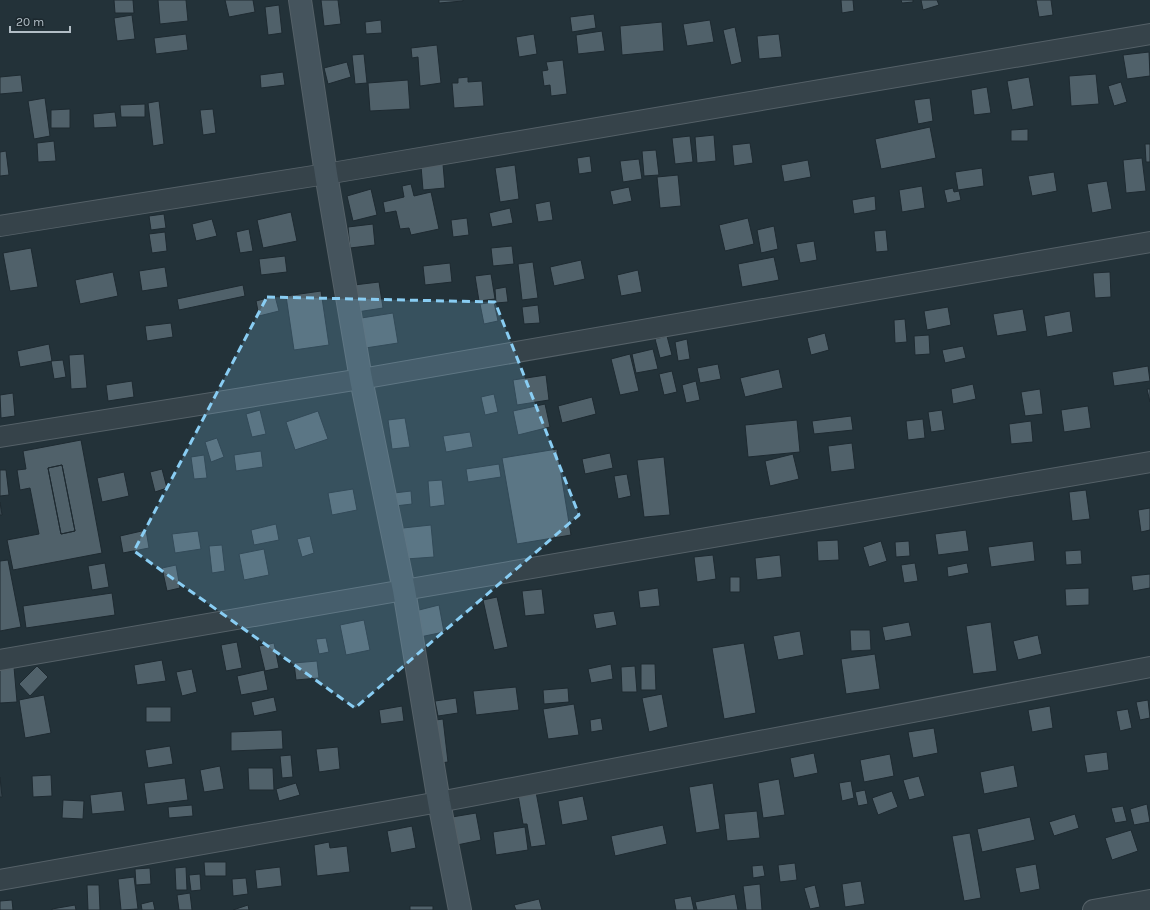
<svg xmlns="http://www.w3.org/2000/svg" width="1150" height="910" font-family="Karla,sans-serif">
<rect width="100%" height="100%" fill="#233239"/>
<path fill="#50616a" stroke="#1e2a31" fill-rule="evenodd" d="M114,0h19l1,13h-19z
M158,0h28l2,21 -28,3z
M225,0h28l2,12 -26,5z
M321,0h17l3,24 -17,2z
M439,0h24v1l-24,2z
M841,0h12l1,11 -12,2z
M901,0h12v2l-11,1z
M921,0h16l2,5 -16,5z
M1036,0h15l2,15 -14,2z
M279,5l3,28 -14,2 -3,-28z
M594,14l2,14 -24,4 -2,-15z
M132,15l3,24 -18,2 -3,-23z
M381,20l1,13 -16,1 -1,-12z
M710,20l4,22 -27,4 -4,-22z
M662,22l2,29 -42,4 -2,-29z
M735,27l7,35 -11,3 -8,-35z
M602,31l3,20 -27,3 -2,-19z
M186,34l2,16 -32,4 -2,-16z
M534,34l3,20 -18,3 -3,-20z
M779,34l3,23 -23,2 -2,-23z
M437,45l4,38 -21,3 -2,-29 -6,1 -1,-10z
M1149,52l1,24 -23,3 -4,-24z
M364,54l3,29 -12,1 -3,-29z
M563,60l4,34 -16,2 -1,-11 -6,1 -2,-15 6,-1 -2,-8z
M347,62l4,15 -23,7 -4,-16z
M283,72l2,13 -24,3 -1,-13z
M1096,74l3,30 -28,2 -2,-30z
M21,75l2,17 -23,2v-17z
M468,77v5l14,-1 2,25 -30,2 -2,-25h6v-5z
M1029,77l5,29 -22,4 -5,-29z
M408,80l2,29 -40,2 -2,-28z
M1121,82l6,20 -13,4 -6,-20z
M987,87l4,26 -17,2 -3,-25z
M45,98l5,38 -16,3 -6,-38z
M930,98l3,23 -15,3 -4,-24z
M159,101l5,43 -11,2 -5,-43z
M145,104v13h-24l-1,-12z
M70,109v19h-19v-18z
M213,109l3,24 -13,2 -3,-25z
M115,112l2,15 -23,1 -1,-14z
M930,127l6,31 -55,11 -6,-30z
M1028,129v12h-17v-11z
M714,135l2,26 -19,2 -2,-26z
M690,136l3,26 -18,2 -3,-26z
M54,141l2,20 -18,1 -1,-19z
M750,143l3,20 -19,3 -2,-21z
M1145,144h5v18h-4z
M656,150l3,25 -15,1 -2,-25z
M6,151l3,24 -9,1v-24z
M590,156l2,16 -13,2 -2,-16z
M1142,158l4,33 -20,2 -3,-33z
M639,159l3,20 -19,3 -3,-21z
M808,160l3,17 -27,5 -3,-17z
M443,164l2,24 -22,2 -2,-24z
M515,165l4,34 -19,3 -5,-34z
M982,168l2,18 -26,4 -3,-18z
M1054,172l3,19 -25,5 -4,-20z
M678,175l3,31 -21,2 -3,-31z
M1107,181l5,28 -20,4 -5,-29z
M411,184l3,12 17,-4 8,37 -28,6 -2,-7 -9,1 -4,-18 -11,2 -2,-11 21,-5 -2,-11z
M922,186l3,22 -23,4 -3,-22z
M629,187l3,14 -19,4 -3,-14z
M953,188l1,4 5,-1 2,9 -14,3 -3,-13z
M371,189l6,26 -24,6 -6,-25z
M875,196l1,14 -22,4 -2,-14z
M550,201l3,19 -15,2 -3,-18z
M510,208l3,15 -21,4 -3,-14z
M291,212l6,29 -34,7 -6,-28z
M164,214l2,14 -15,2 -2,-14z
M467,218l2,17 -16,2 -2,-17z
M748,218l6,26 -29,7 -6,-26z
M212,219l5,17 -21,5 -4,-17z
M373,224l2,21 -25,3 -2,-21z
M774,226l4,23 -17,4 -4,-23z
M249,229l4,22 -13,2 -4,-21z
M886,230l2,21 -12,1 -2,-21z
M165,232l2,19 -15,2 -3,-19z
M814,241l3,19 -17,3 -4,-19z
M512,246l2,18 -21,2 -2,-18z
M31,248l7,39 -28,4 -7,-38z
M285,256l2,16 -26,3 -2,-16z
M774,257l5,23 -37,7 -4,-23z
M581,260l4,19 -31,7 -4,-19z
M533,262l5,36 -16,2 -4,-36z
M450,263l2,19 -27,3 -2,-19z
M165,267l3,20 -26,4 -3,-20z
M638,270l4,22 -21,4 -4,-21z
M113,272l5,24 -38,8 -5,-24z
M1110,272l1,25 -16,1 -2,-25z
M491,274l4,25 -16,2 -4,-25z
M379,282l4,26 -26,4 -3,-27z
M243,285l2,11 -66,14 -2,-11z
M506,287l2,15 -12,1 -1,-14z
M321,291l8,54 -35,5 -8,-54z
M275,296l4,15 -20,5 -3,-15z
M494,302l4,19 -14,3 -4,-20z
M538,305l2,18 -16,1 -2,-17z
M948,307l3,18 -24,5 -3,-19z
M1023,309l4,22 -30,5 -4,-22z
M1070,311l3,21 -26,5 -3,-21z
M393,313l5,30 -39,6 -4,-30z
M905,319l2,23 -12,1 -1,-23z
M171,323l2,14 -26,4 -2,-15z
M825,333l4,17 -18,5 -4,-17z
M929,335l1,19 -15,1 -1,-19z
M667,336l5,19 -12,3 -5,-19z
M687,339l3,20 -12,2 -3,-19z
M49,344l3,17 -32,6 -3,-16z
M963,346l3,12 -21,5 -3,-13z
M653,349l5,20 -22,4 -4,-19z
M84,354l3,34 -16,1 -2,-34z
M630,354l9,37 -19,4 -9,-36z
M63,360l3,17 -12,2 -3,-18z
M718,364l3,15 -21,4 -3,-15z
M1148,366l2,15 -36,5 -2,-14z
M779,369l4,19 -38,9 -5,-19z
M672,371l5,21 -13,3 -5,-21z
M546,375l3,25 -32,5 -4,-25z
M132,381l2,16 -26,4 -2,-16z
M696,381l4,19 -14,3 -4,-18z
M973,384l3,15 -23,5 -2,-15z
M1040,389l3,25 -18,2 -4,-24z
M1147,389h3v13z
M13,393l2,23 -14,2 -1,-23z
M494,394l4,18 -13,3 -4,-18z
M592,397l4,17 -34,9 -4,-17z
M545,404l5,23 -32,8 -5,-24z
M1088,406l3,22 -27,4 -3,-22z
M260,410l6,24 -14,3 -6,-23z
M942,410l3,20 -14,2 -3,-20z
M318,411l10,28 -33,11 -9,-28z
M851,416l2,14 -39,4 -2,-13z
M405,418l5,29 -18,2 -4,-29z
M923,419l2,19 -17,2 -2,-19z
M797,420l3,32 -52,5 -3,-32z
M1031,421l2,21 -22,2 -2,-20z
M470,432l3,15 -27,5 -3,-16z
M217,438l7,19 -13,5 -6,-20z
M81,440l21,113 -89,17 -6,-30 32,-6 -9,-46 -10,2 -3,-20 9,-1 -3,-18zM62,465l13,66 -14,3 -13,-66z
M852,443l3,26 -24,3 -3,-26z
M557,449l14,86 -54,9 -15,-86z
M261,451l2,16 -27,4 -2,-16z
M610,453l3,15 -28,6 -3,-15z
M793,454l6,25 -29,7 -5,-25z
M204,455l3,23 -13,1 -3,-22z
M664,457l6,58 -26,2 -7,-57z
M499,464l2,13 -33,5 -2,-13z
M62,465l13,66 -14,3 -13,-66z
M162,469l5,19 -12,4 -5,-20z
M0,470h6l3,25 -9,1z
M124,472l5,24 -27,6 -5,-24z
M627,474l4,22 -13,3 -4,-23z
M442,480l3,25 -15,2 -2,-26z
M353,489l4,21 -25,5 -4,-22z
M1086,490l4,29 -18,2 -3,-29z
M411,491l1,13 -17,2 -1,-13z
M0,502l2,13h-2z
M1150,508v22l-9,2 -3,-22z
M276,524l3,16 -25,5 -3,-15z
M431,525l3,32 -28,2 -3,-31z
M146,530l3,18 -26,5 -3,-17z
M966,530l3,21 -31,4 -3,-21z
M198,531l3,18 -26,4 -3,-19z
M310,536l4,17 -12,4 -5,-18z
M838,540l1,20 -21,1 -1,-20z
M881,541l6,20 -18,6 -6,-20z
M909,541l1,15 -14,1 -1,-15z
M1033,541l2,20 -44,6 -3,-20z
M222,545l3,26 -13,2 -3,-27z
M264,549l5,26 -25,5 -5,-26z
M1081,550l1,14 -16,1 -1,-14z
M713,555l3,24 -19,3 -3,-25z
M780,555l2,22 -25,3 -2,-22z
M8,560l13,67 -21,4v-70z
M105,563l4,24 -17,3 -4,-24z
M915,563l3,18 -14,2 -3,-18z
M967,563l2,10 -21,4 -1,-10z
M176,565l4,23 -13,3 -5,-23z
M1150,574v14l-17,3 -2,-15z
M730,577h10v15h-10z
M658,588l2,18 -20,2 -2,-17z
M1089,588v17l-23,1 -1,-17z
M542,589l3,25 -20,2 -3,-25z
M112,593l3,22 -89,13 -3,-22z
M497,597l11,50 -14,3 -11,-50z
M439,605l5,27 -24,5 -5,-26z
M614,611l3,14 -21,4 -3,-15z
M364,620l6,30 -24,5 -6,-30z
M909,622l3,14 -27,5 -3,-14z
M991,622l6,49 -24,3 -7,-48z
M850,630h20l1,20 -20,1z
M800,631l4,24 -26,5 -5,-24z
M1038,635l4,19 -24,6 -5,-19z
M326,638l3,14 -10,2 -3,-15z
M237,642l5,26 -16,3 -5,-26z
M274,643l5,25 -14,3 -6,-25z
M744,643l12,70 -32,6 -12,-71z
M875,654l5,35 -34,5 -5,-35z
M162,660l4,21 -29,4 -3,-20z
M317,661l2,17 -23,2 -2,-17z
M611,664l2,15 -22,4 -3,-14z
M641,664h14l1,26h-15z
M37,666l11,11 -18,19 -11,-12z
M635,666l2,26h-15l-1,-25z
M14,667l3,35 -17,1v-35z
M192,669l5,23 -15,4 -6,-24z
M264,670l4,20 -27,5 -4,-19z
M516,687l3,23 -43,5 -3,-24z
M568,688l1,14 -25,2 -1,-14z
M662,694l6,33 -19,5 -7,-34z
M44,695l7,38 -26,5 -6,-38z
M274,697l3,14 -23,5 -3,-14z
M456,698l2,15 -20,3 -3,-15z
M1148,700l2,18 -10,2 -4,-18z
M574,704l5,31 -31,4 -5,-30z
M402,706l2,15 -23,3 -2,-14z
M1050,706l3,22 -21,4 -4,-22z
M146,707h25v15h-25z
M1128,709l4,19 -12,3 -4,-20z
M601,718l2,12 -12,2 -1,-12z
M443,719l5,43 -15,2 -5,-43z
M934,728l4,25 -25,5 -5,-26z
M282,730l1,19 -52,2v-19z
M170,746l3,18 -25,4 -3,-18z
M338,747l2,22 -21,3 -3,-23z
M1107,752l2,18 -22,3 -3,-18z
M814,753l4,20 -24,5 -4,-20z
M890,754l4,22 -30,6 -4,-22z
M291,755l2,22 -11,1 -2,-22z
M1014,765l4,22 -34,7 -4,-22z
M220,766l4,23 -20,3 -4,-22z
M248,768h25l1,22h-25z
M51,775l1,21 -19,1 -1,-21z
M919,776l6,20 -16,4 -6,-20z
M0,777l2,20h-2z
M185,778l3,22 -41,5 -3,-22z
M779,779l6,36 -22,3 -5,-35z
M851,781l3,17 -12,3 -3,-18z
M296,783l4,12 -21,6 -3,-12z
M713,783l7,46 -24,4 -7,-46z
M865,790l3,14 -10,2 -3,-14z
M122,791l3,20 -33,3 -2,-19z
M892,791l6,16 -20,8 -6,-17z
M536,792l10,53 -15,2 -4,-23h-4l-5,-29z
M583,796l5,24 -26,5 -4,-24z
M63,800l21,1 -1,18 -21,-1z
M1147,804l3,18 -16,3 -4,-16z
M192,805l1,11 -24,2 -1,-11z
M1123,806l4,15 -12,2 -4,-15z
M757,811l3,27 -33,3 -3,-27z
M476,813l5,27 -24,5 -5,-28z
M1075,814l4,14 -25,8 -5,-14z
M1030,817l5,23 -53,12 -5,-23z
M663,825l4,19 -52,12 -4,-20z
M412,826l4,22 -25,5 -4,-22z
M525,827l3,23 -32,5 -3,-23z
M1131,830l7,21 -26,9 -7,-22z
M970,833l11,65 -17,3 -12,-65z
M329,842l1,6 17,-2 3,26 -33,4 -3,-31z
M204,862h22v14h-21z
M795,863l2,17 -17,2 -2,-17z
M1036,864l4,25 -20,4 -5,-25z
M763,865l2,11 -12,2 -1,-12z
M186,867l1,23h-11l-1,-22z
M280,867l2,19 -25,3 -2,-19z
M150,868l1,16 -15,1 -1,-16z
M200,874l1,16 -10,1 -2,-16z
M134,877l4,32 -17,1 -3,-31z
M246,878l2,16 -15,2 -1,-17z
M861,881l4,23 -20,3 -3,-23z
M760,884l2,26h-16l-3,-24z
M87,885h12l1,25h-12z
M815,885l5,22 -10,2 -6,-21z
M190,893l2,17h-13l-2,-15z
M735,894l3,16h-41l-2,-8z
M691,896l3,14h-18l-2,-11z
M539,899l3,11h-26l-2,-5z
M12,900l1,10h-13v-9z
M153,901l2,9h-13l-1,-6z
M75,905l1,5h-24v-1z
M248,905l1,5h-16z
M410,906h23v4h-23z"/>
<g fill="none" stroke-linecap="round" stroke-linejoin="round">
<g stroke="#556168" stroke-width="22">
<path id="street" d="M0,226l326,-52 824,-140
M0,437l361,-58 789,-137
M0,660l404,-70 746,-128
M0,880l439,-78 711,-135
M1093,910l57,-10"/>
</g>
<g stroke="#556168" stroke-width="24">
<path id="secondary" d="M300,0l26,174 35,205 43,211 35,212 21,108"/>
</g>
<use href="#street" stroke="#36434a" stroke-width="20"/>
<use href="#secondary" stroke="#45545d" stroke-width="22"/>
</g>
<path fill="#89cdf3" fill-opacity="0.2" stroke="#89cdf3" stroke-width="3" stroke-dasharray="8 5" stroke-linejoin="round" d="M267,297l228,5 84,213 -224,193 -221,-157z"/>
<path d="M10 26v6h60v-6" fill="none" stroke="#b2bec6" stroke-width="2"/>
<text x="16" y="26" font-size="12" fill="#b2bec6" stroke="#1c282e" stroke-width="3" paint-order="stroke">20 m</text>
</svg>
